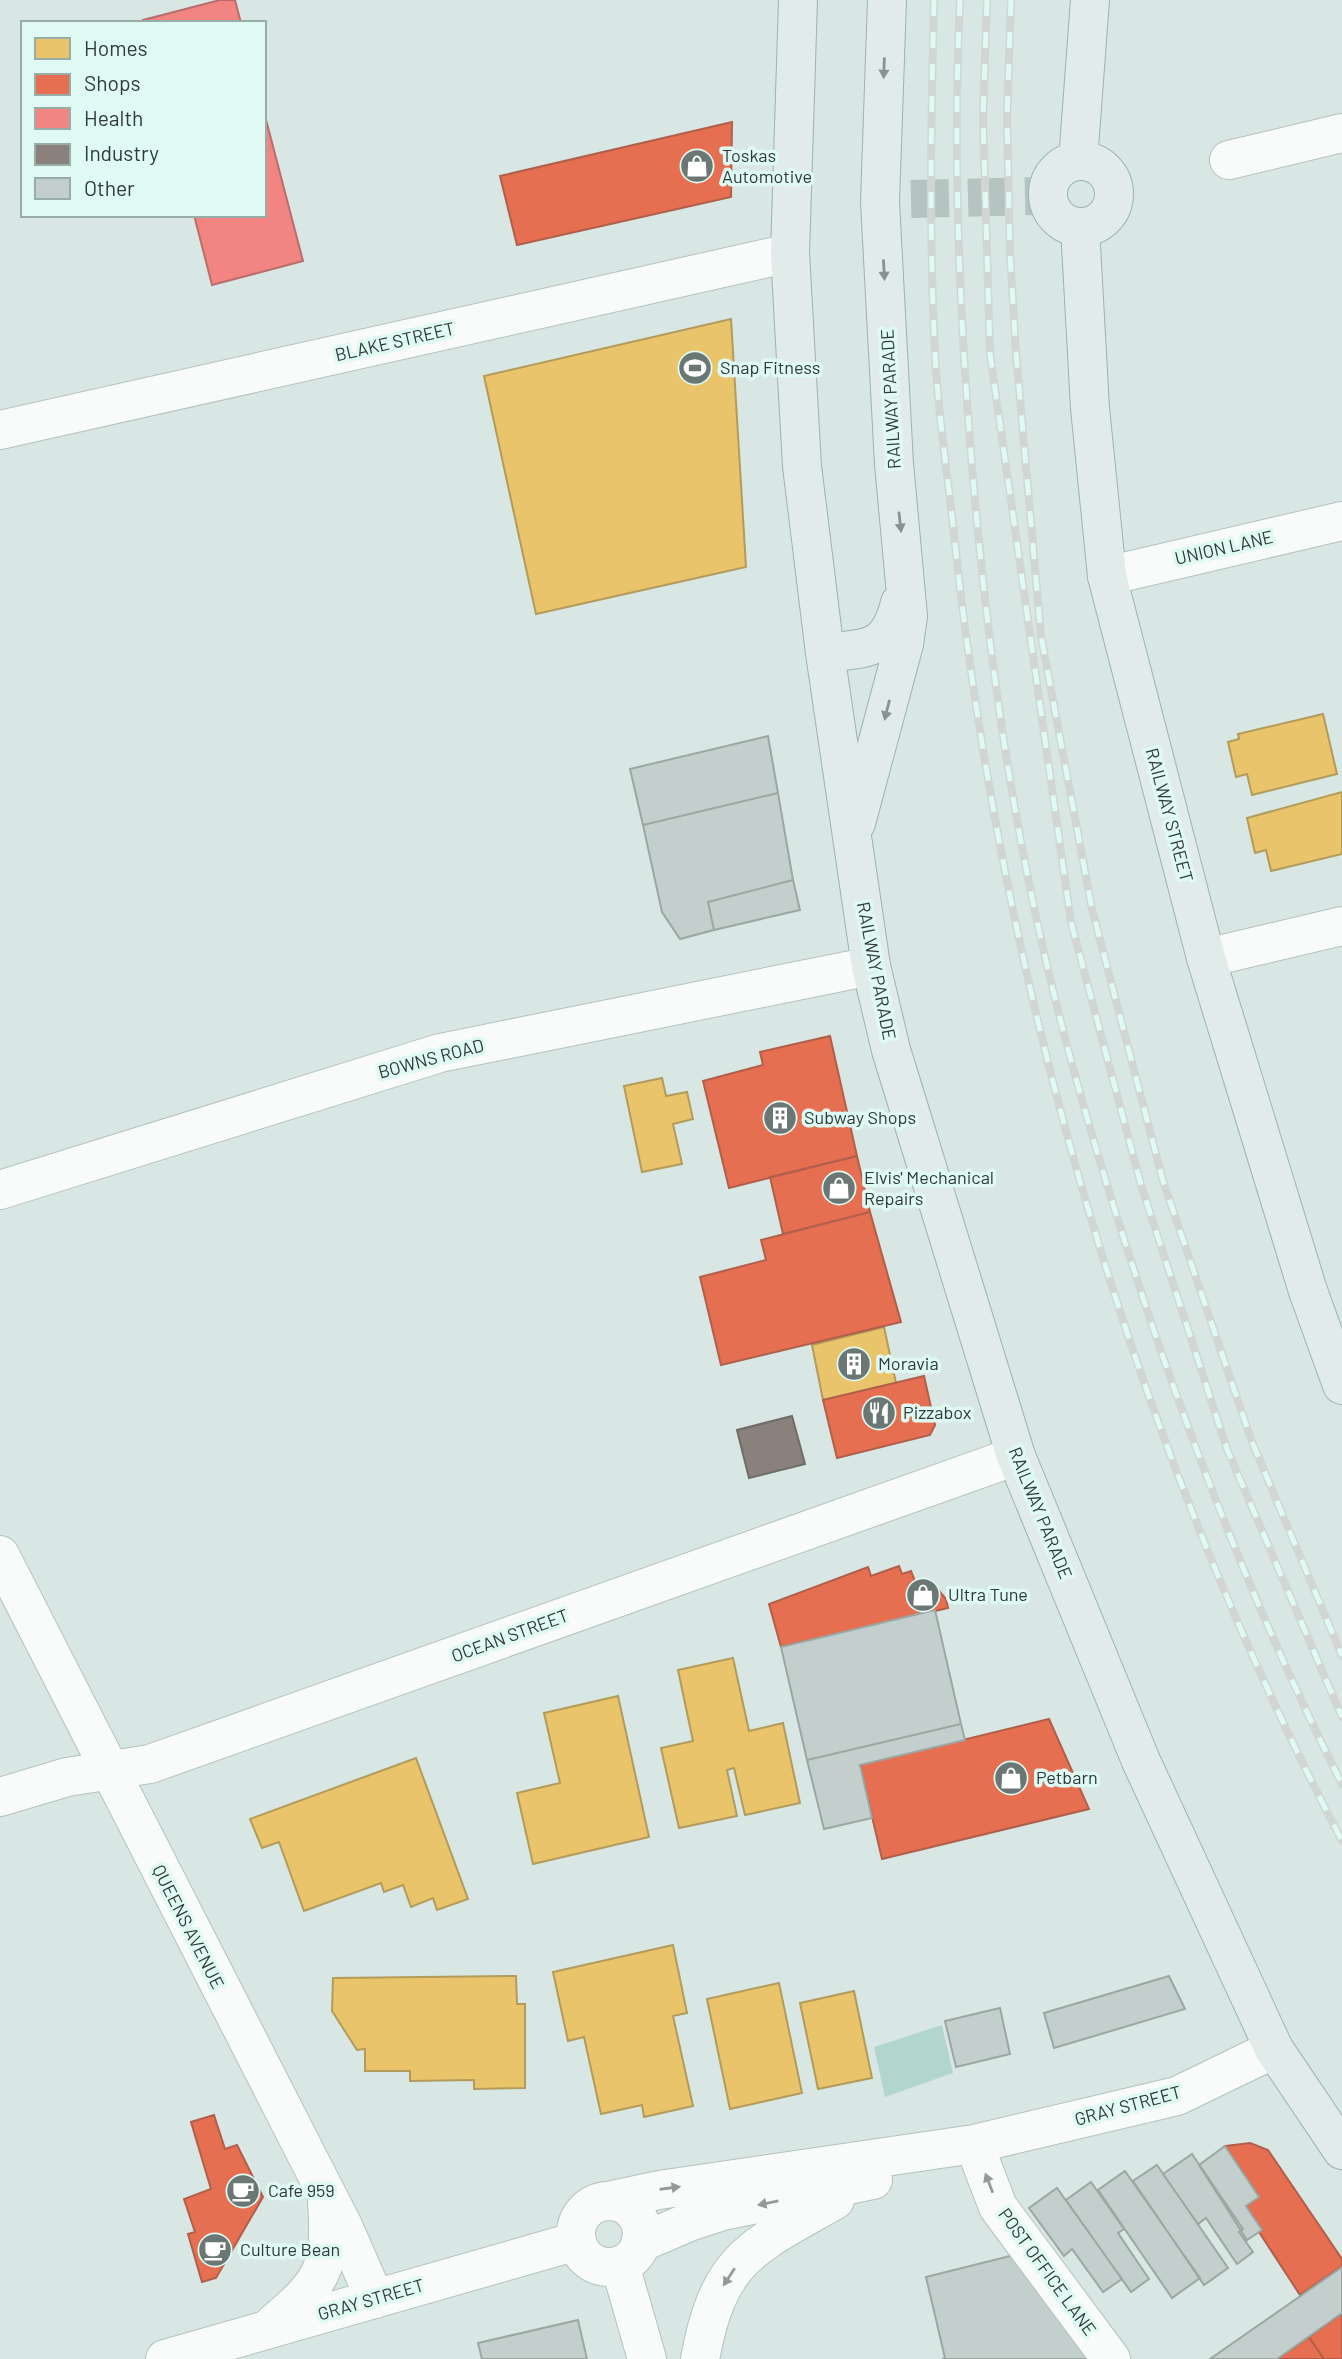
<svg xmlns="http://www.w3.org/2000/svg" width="1342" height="2359" font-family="Barlow,sans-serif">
<rect width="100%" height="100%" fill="#d8e7e3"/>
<path fill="#b1d6ce" d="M942,2025l11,48 -68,24 -11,-50z"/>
<path fill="#e9c46a" stroke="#b29b5b" stroke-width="2" d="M731,319l15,248 -210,47 -52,-238z
M1323,714l14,60 -85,21 -5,-21 -11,3 -8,-35 11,-3 -1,-5z
M1342,792v62l-71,17 -5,-21 -11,3 -8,-35z
M662,1078l4,18 21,-4 6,27 -20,5 9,40 -40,8 -18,-86z
M884,1327l12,56 -73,17 -11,-55z
M733,1658l16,73 34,-8 17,80 -55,12 -11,-47 -7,2 10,46 -58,12 -18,-80 32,-7 -15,-71z
M618,1696l31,141 -116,27 -16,-71 43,-10 -16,-70z
M416,1758l52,141 -31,11 -4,-12 -22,9 -8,-22 -19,7 -3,-9 -77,28 -25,-69 -17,6 -12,-29z
M673,1945l14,68 -14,3 20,90 -49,11 -2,-12 -41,9 -17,-77 -16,4 -15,-69z
M516,1976l1,28h8v84l-51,1v-9l-64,1v-10h-45v-22l-8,1 -25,-39 1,-33z
M779,1983l23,110 -72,16 -23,-110z
M854,1991l18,87 -54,11 -18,-86z"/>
<path fill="#e76f51" stroke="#b05f4a" stroke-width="2" d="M732,122l-1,75 -214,48 -17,-69z
M830,1036l27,120 -128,32 -26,-107 60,-16 -3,-13z
M857,1156l13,56 -87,22 -13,-57z
M870,1212l31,110 -180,43 -21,-88 66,-17 -5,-20z
M924,1376l11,49 -5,10 -93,23 -14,-58z
M899,1566l3,8 9,-3 4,10 18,3 13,15 2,9 -167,39 -12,-43 99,-37 3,9z
M1049,1719l40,90 -207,50 -22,-94z
M214,2115l11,34 12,-4 26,52 -47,81 -14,4 -14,-48 7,-2 -11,-33 27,-10 -20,-67z
M1250,2143l18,7 74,109v7l-42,29 -41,-63 3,-2 -16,-24 13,-9 -34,-51z
M1342,2313v46h-18l-15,-22z
M1309,2337l15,22h-47z"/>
<path fill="#f28482" stroke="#b86e6c" stroke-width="2" d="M220,0h15l6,23h-97l-1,-3z
M264,112l39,149 -91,24 -18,-70h70z"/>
<path fill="#8a817c" stroke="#6f6c68" stroke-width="2" d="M792,1416l13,48 -56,14 -12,-48z"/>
<path fill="#c3cfcc" stroke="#9ca7a4" stroke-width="2" d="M768,736l10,57 -135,32 -13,-56z
M778,793l15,87 -85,22 6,28 -34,9 -18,-27 -19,-87z
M793,880l7,30 -86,20 -6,-28z
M935,1610l26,114 -154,36 -26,-113z
M961,1724l4,16 -105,25 12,53 -48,11 -17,-69z
M1169,1976l16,33 -131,39 -10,-35z
M1000,2008l10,46 -54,13 -11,-46z
M1225,2146l34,51 -13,9 16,24 -15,10 -48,-75z
M1192,2154l51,75 -4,3 14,20 -16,12 -31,-46 -8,6 -35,-50z
M1157,2165l71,103 -24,17 -71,-104z
M1125,2171l75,107 -28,20 -74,-108z
M1091,2182l33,47 -6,4 31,46 -18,13 -65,-92z
M1057,2188l65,91 -19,13 -31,-43 -8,7 -35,-48z
M1018,2254l73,105h-149l3,-1 -19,-81z
M1342,2267v46l-65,46h-67z
M578,2320l9,39h-105l-4,-16z"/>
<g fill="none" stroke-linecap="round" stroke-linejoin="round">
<path stroke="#b6c4c1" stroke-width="38" stroke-dasharray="38 19" stroke-linecap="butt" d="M911,199l125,-3"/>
<g stroke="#b5c1be" stroke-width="40">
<path id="minor" d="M1229,160l113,-27
M0,430l790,-177
M1107,576l235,-55
M1206,958l136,-32
M0,1190l440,-137 431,-87
M0,1555l343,671 32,73
M0,1797l67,-20 83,-13 866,-308
M974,2144l24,63 113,152
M576 2234a33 33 0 1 1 66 0a33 33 0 1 1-66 0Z
M603,2202l56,-12 315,-46 203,-48 97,-47
M640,2243l49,-21 34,-11 150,-31
M620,2265l27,94
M273,2324c49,-41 59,-56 54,-121
M165,2359l412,-118
M700,2359c19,-102 51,-111 135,-159"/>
</g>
<g stroke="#9cb3ae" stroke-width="40">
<path id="major" d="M798,0l-8,253 12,213 23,187 46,313 20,84 125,406 125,305 133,288 68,101
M1078,161l12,-161
M1048 194a33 33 0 1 1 66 0a33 33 0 1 1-66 0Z
M1080,227l10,181 17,168 99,382 102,333 34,94
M825,653c43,-5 63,-2 75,-50
M856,823l48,-179 4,-28 -14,-152 -14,-262 7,-202"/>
</g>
<use href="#minor" stroke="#f9fbfb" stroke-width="38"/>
<use href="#major" stroke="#e1ecea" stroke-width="38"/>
<g stroke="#d1d6d5" stroke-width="8">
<path id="rail" d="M934,0c-3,118 -5,236 1,354 3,61 13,121 19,181 48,451 178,903 388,1306
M960,0c-8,165 0,326 14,490 13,145 32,289 63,431 30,139 72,275 117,410 53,154 114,307 188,453
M987,0l-4,118 7,236 81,568 70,263 86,264 115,268
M1011,0l-4,118 3,136 6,99 25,283 51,273 71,272 89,261 90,214"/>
</g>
<use href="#rail" stroke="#dffaf3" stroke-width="5" stroke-dasharray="16" stroke-linecap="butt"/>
</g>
<defs><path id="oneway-solid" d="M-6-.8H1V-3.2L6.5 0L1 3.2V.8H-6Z" transform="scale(1.75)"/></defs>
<g fill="#889391">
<use href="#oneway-solid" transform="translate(884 68) rotate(92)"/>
<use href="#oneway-solid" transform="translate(884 270) rotate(87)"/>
<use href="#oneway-solid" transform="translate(900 522) rotate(84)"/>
<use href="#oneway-solid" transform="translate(887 710) rotate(104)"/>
</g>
<g fill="#949a9a">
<use href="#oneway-solid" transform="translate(989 2183) rotate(-111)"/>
<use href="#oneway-solid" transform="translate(670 2188) rotate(-8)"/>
<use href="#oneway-solid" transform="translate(768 2203) rotate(169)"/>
<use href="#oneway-solid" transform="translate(729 2277) rotate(123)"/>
</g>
<defs>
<g id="shop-disc" transform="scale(1.75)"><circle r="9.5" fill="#6b7774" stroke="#dffaf3"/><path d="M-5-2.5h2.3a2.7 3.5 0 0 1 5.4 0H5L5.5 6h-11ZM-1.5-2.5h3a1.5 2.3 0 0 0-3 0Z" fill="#fff"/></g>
<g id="stadium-disc" transform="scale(1.75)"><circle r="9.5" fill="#6b7774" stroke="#dffaf3"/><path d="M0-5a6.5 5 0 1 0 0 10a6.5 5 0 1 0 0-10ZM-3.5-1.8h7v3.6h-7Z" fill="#fff"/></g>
<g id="building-disc" transform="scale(1.75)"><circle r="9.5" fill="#6b7774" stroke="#dffaf3"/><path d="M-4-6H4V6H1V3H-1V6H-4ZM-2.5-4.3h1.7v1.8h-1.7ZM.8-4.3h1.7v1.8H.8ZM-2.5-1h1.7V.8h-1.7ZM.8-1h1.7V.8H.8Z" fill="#fff"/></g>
<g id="restaurant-disc" transform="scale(1.75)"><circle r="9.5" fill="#6b7774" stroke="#dffaf3"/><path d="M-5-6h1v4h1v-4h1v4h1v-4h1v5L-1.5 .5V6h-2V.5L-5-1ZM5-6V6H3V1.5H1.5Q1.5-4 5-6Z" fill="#fff"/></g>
<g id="cafe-disc" transform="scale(1.75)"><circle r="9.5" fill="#6b7774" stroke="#dffaf3"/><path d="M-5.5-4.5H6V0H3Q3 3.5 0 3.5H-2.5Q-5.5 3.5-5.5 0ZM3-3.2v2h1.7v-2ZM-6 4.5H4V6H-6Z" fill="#fff"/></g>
</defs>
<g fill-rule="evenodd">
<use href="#shop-disc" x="697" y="166"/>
<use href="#stadium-disc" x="695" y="368"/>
<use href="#building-disc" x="780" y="1118"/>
<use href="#shop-disc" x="839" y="1188"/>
<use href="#building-disc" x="854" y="1364"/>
<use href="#restaurant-disc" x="879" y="1413"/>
<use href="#shop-disc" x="923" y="1595"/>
<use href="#shop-disc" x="1011" y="1778"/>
<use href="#cafe-disc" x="243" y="2191"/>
<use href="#cafe-disc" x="215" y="2250"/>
</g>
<g text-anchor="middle" stroke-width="7" stroke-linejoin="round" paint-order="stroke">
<g font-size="18" fill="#303a38" stroke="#dffaf3" text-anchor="start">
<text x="722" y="162">Toskas<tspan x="722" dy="21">Automotive</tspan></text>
<text x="720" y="374">Snap Fitness</text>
<text x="804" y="1124">Subway Shops</text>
<text x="864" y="1184">Elvis' Mechanical<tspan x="864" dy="21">Repairs</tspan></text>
<text x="878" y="1370">Moravia</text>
<text x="903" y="1419">Pizzabox</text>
<text x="948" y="1601">Ultra Tune</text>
<text x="1036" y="1784">Petbarn</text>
<text x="268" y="2197">Cafe 959</text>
<text x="240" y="2256">Culture Bean</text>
</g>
<g font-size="18" fill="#303a38" stroke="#dffaf3">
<text transform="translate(395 342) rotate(-13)" y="6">BLAKE STREET</text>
<text transform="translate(891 399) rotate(-93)" y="6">RAILWAY PARADE</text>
<text transform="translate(1224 548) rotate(-13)" y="6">UNION LANE</text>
<text transform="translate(1169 815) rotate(75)" y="6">RAILWAY STREET</text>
<text transform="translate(876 971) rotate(79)" y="6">RAILWAY PARADE</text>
<text transform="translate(431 1059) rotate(-15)" y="6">BOWNS ROAD</text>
<text transform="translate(1040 1513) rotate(68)" y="6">RAILWAY PARADE</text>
<text transform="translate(510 1636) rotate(-20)" y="6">OCEAN STREET</text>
<text transform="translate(188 1927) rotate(63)" y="6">QUEENS AVENUE</text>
<text transform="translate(1128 2106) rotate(-15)" y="6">GRAY STREET</text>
<text transform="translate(1047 2272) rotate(54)" y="6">POST OFFICE LANE</text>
<text transform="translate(371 2300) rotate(-16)" y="6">GRAY STREET</text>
</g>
</g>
<rect x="21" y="21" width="245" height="196" fill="#dffaf3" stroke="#99ada8" stroke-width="2"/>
<rect x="35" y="38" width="35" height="21" fill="#e9c46a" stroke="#99ada8" stroke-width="2"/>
<text x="84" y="56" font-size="21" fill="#303a38">Homes</text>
<rect x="35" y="74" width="35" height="21" fill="#e76f51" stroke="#99ada8" stroke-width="2"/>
<text x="84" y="91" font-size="21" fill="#303a38">Shops</text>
<rect x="35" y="108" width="35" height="21" fill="#f28482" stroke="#99ada8" stroke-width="2"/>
<text x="84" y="126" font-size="21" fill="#303a38">Health</text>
<rect x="35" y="144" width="35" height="21" fill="#8a817c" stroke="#99ada8" stroke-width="2"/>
<text x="84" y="161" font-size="21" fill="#303a38">Industry</text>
<rect x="35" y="178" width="35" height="21" fill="#c3cfcc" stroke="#99ada8" stroke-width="2"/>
<text x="84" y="196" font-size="21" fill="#303a38">Other</text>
</svg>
